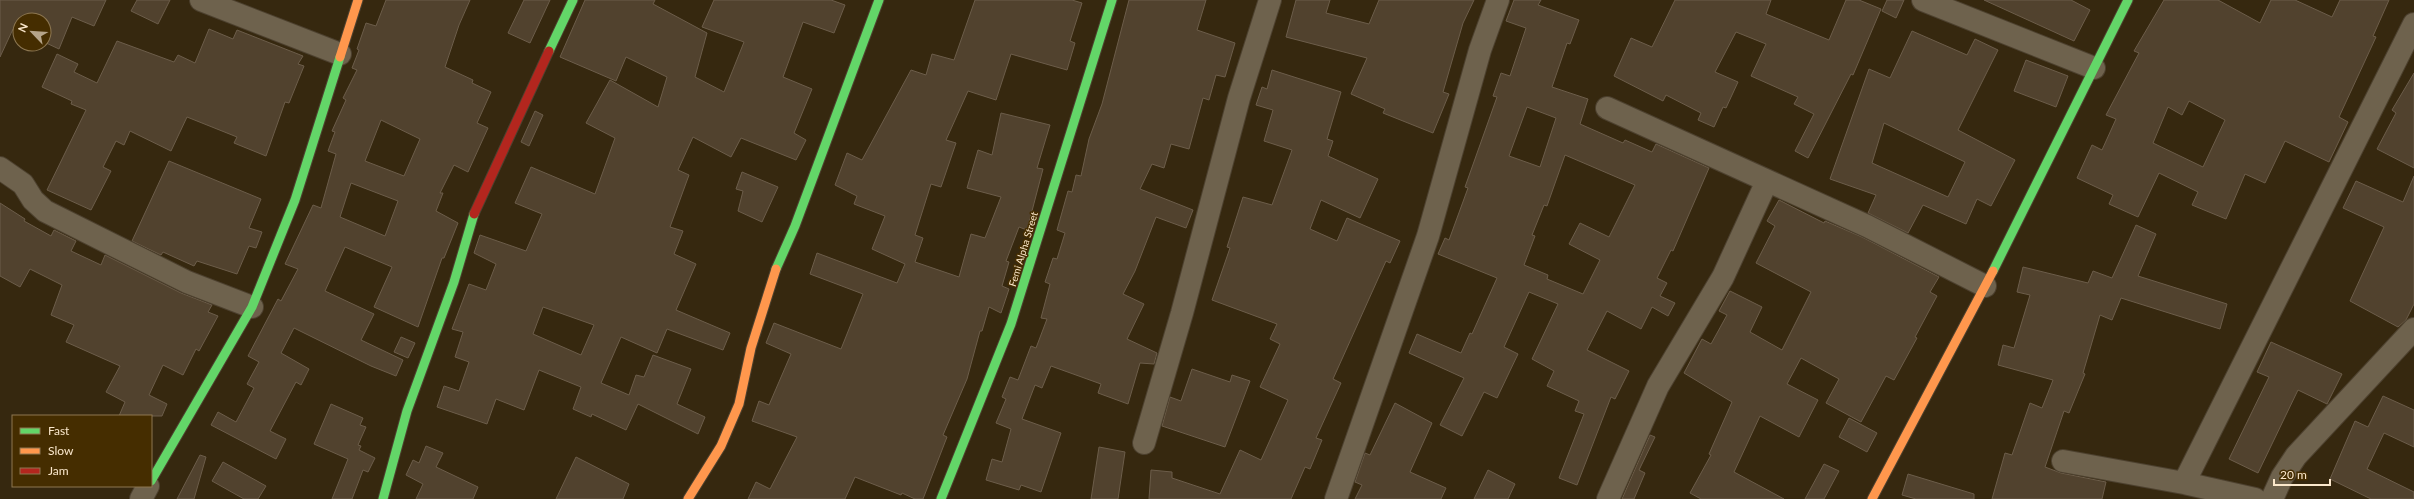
<svg xmlns="http://www.w3.org/2000/svg" width="2414" height="499" font-family="Lato,sans-serif">
<rect width="100%" height="100%" fill="#36280f"/>
<path fill="#51422e" stroke="#6c5d4a" fill-rule="evenodd" d="M0,0h106l-12,26 -22,-9 -13,32 -15,-7v-22h-24v12l-7,-3 -13,28z
M137,0h33l-12,24 -27,-13z
M386,0h84l-11,25 -14,42 28,13 -1,3 19,9 -14,31 11,5 -20,44 -14,-7 -14,28h3l-7,18 22,12 -14,35h-2l-24,69 -44,-20 18,-40 -47,-20 -20,44 49,23 -13,26 42,20 -7,16 -25,-10 -77,-38 -13,25 28,16 -8,16 -5,-3 -26,49 16,8 -10,20 -65,-34 7,-13 18,10 18,-34 -7,-4 12,-22 -11,-6 30,-57 3,2 17,-32 -13,-5 28,-59 8,3 15,-54 -8,-3 7,-19 -3,-1 14,-31 -3,-2 14,-28 -5,-2 7,-18 -2,-1 9,-26 10,3zM381,120l39,19 -16,37 -39,-15zM351,183l47,18 -13,35 -45,-19z
M524,0h26l-20,43 -22,-10z
M585,0h70l-2,4 54,29 -12,44 29,15 20,-50 -42,-15 12,-27h117l14,5 -11,28 -31,-11 -20,55 29,12 -18,44 12,7 -10,20 -55,-22 -10,19 -38,-20 -15,33 11,5 -19,52 13,4 -9,23 22,10 -20,46 54,23 -7,17 -56,-21 -10,24 -36,-16 -20,46 28,12 7,-20 8,2 9,-22 38,14 -14,35 28,13 -7,17 -60,-30 -12,26 -34,-16 -1,3 -18,-8 8,-22 -42,-17 -15,40 -28,-11 -9,25 -50,-17 7,-21 15,5 10,-29 -14,-5 8,-25 -11,-3 17,-45 17,6 10,-26 -22,-11 6,-18 46,16 16,-37 -27,-11 16,-36 64,27 20,-56 -29,-15 24,-43 48,27 9,-30 -41,-20 -10,24 -56,-24zM543,307l51,18 -13,30 -48,-21z
M975,0h97l10,3 -12,38 5,2 -8,27 -56,-16 -15,46 -28,-9 -22,49 10,3 -15,44 -10,-3 -16,51 8,3 -8,24 44,15 12,-43 14,4 16,-41 -34,-9 11,-38 14,5 9,-42 49,12 -13,43 6,1 -16,61 -8,-3 -13,34 3,1 -7,24 7,3 -8,24 -12,-6 -7,24h-2l-13,48 -24,56 4,2 -24,62h-8l-13,-6 -1,2 -46,-18 -10,22h-97l8,-17 14,7 27,-52 -45,-16 7,-20 10,4 22,-51 -25,-11 8,-20 67,26 22,-55 -53,-20 7,-21 80,30 8,-19 -33,-15 13,-33 -31,-12 3,-8 -22,-11 12,-32 15,7 49,-90 15,5 6,-21 22,6z
M1129,0h77l-9,30 38,13 -10,34 -9,-2 -7,25 -6,-2 -14,51 -18,-5 -7,24 -12,-4 -12,25 53,21 -7,18 -30,-11 -21,54 -12,23 21,10 -17,35 30,14 -3,11 -14,-1 -12,41 -30,-11 3,-9 -50,-18 -9,22 -7,-3 -13,34 39,14 -20,59 -20,-7 -2,5 -33,-10 6,-21 10,3 9,-33 -15,-6 10,-24 -4,-2 8,-20 8,3 13,-34 5,2 11,-29 -6,-1 9,-34 -5,-2 8,-24 4,1 8,-26 -8,-3 11,-39 4,1 4,-17 5,1 8,-37 13,-35z
M1296,0h34l-4,13 43,11 10,-24h95l-11,23 -20,69 6,2 -16,39 -50,-20 2,-4 -34,-15 16,-36 -81,-21z
M1514,0h27l-3,5 41,15 -9,24 -3,-1 -15,44 36,12 -8,25 43,19 2,-3 27,12 4,-8 53,24 -36,83 -2,-1 -14,28 10,5 -7,13 15,7 -7,13 -16,-9 -11,22 -34,-18 -20,39 42,21 -14,28 -4,-2 -34,88 -18,-7 25,-64 -9,-3 4,-10 -32,-15 7,-15 -22,-12 26,-55 -29,-12 -25,55 14,7 -21,44 -13,-6 -22,44 -22,-11 24,-47 -55,-25 8,-19 44,19 9,-20 2,1 25,-56 -59,-24 7,-16 4,2 19,-52 -3,-1 32,-90 -4,-1 8,-23 9,3 16,-48 -20,-7zM1527,107l29,11 -16,49 -31,-11zM1565,155l70,30 -26,52 -29,-14 -11,21 31,16 -17,34 -36,-15 1,-4 -24,-10 11,-29 -3,-1 12,-30 3,1z
M1675,0h96l-5,14 63,26 17,-40h13l22,9 -28,66 -2,-1 -43,84 -13,-7 19,-37 -20,-10 4,-7 -47,-21 15,-32 -30,-12 -21,40 23,10 -12,26 -3,-1 -9,20 -16,-7 3,-7 -35,-18 -3,6 -49,-25 17,-38 21,9z
M1887,0h17l-8,18 -14,-7z
M1984,0h87l19,10 -16,31z
M2164,0h54l42,23 11,-23h24l37,17 8,-17h49l-16,36 3,1 -37,80 9,5 -19,40 -44,-21 -20,42 -20,-9 -19,45 -34,-14 6,-13 -39,-19 -21,44 -29,-13 4,-9 -36,-17 15,-33 10,5 14,-31 -10,-4 33,-62 -5,-2zM2189,101l36,19 -22,47 -50,-24 15,-36 14,8z
M209,29l24,10 4,-9 66,26 -5,8 6,2 -15,37 -4,-1 -19,54 -32,-13 3,-6 -50,-20 -16,34 -41,-20 -6,14 -8,-4 -13,26 8,4 -20,39 -44,-20 39,-80 -15,-6 1,-3 -30,-14 15,-33 21,10 -4,8 23,11 20,-42 57,21 4,-7 17,8z
M1912,31l55,24 8,-16 23,11 -40,80 57,30 -24,46 -14,-7 -11,25 -43,-19 -15,28 -40,-20 8,-18 -46,-16 39,-110 21,9zM1884,123l81,39 -17,35 -76,-34z
M2026,60l42,16 -12,31 -42,-16z
M1272,70l69,22 -14,47 6,2 -5,15 50,23 -18,39 -39,-18 -11,29 27,12 10,-23 53,23 -10,22 -4,-2 -53,118 8,4 -25,55 6,2 -12,29 -5,-2 -14,32h-142l2,-29 21,2v6l48,16 20,-44 21,10 27,-60 -28,-13 20,-43 -10,-5 7,-15 -65,-24 18,-52 -3,-1 16,-50 29,8 20,-55 -28,-9 9,-31 -17,-5 6,-18 5,2z
M2414,73v95l-37,-19 19,-36 -4,-3z
M535,111l8,4 -14,31 -8,-4z
M169,161l92,38 -12,29 13,4 -6,16 -7,-2 -12,28 -40,-13 -3,5 -31,-14 -2,3 -29,-14z
M742,172l36,15 -16,35 -24,-11 5,-20 -7,-2z
M2414,176v128l-8,16 -8,7 -48,-26 34,-74 -41,-19 13,-27 47,21z
M1779,200l45,23 1,-2 37,16 77,40 -9,15 7,4 -22,41 2,1 -23,42 -8,-4 -25,46 -35,-19 13,-24 -38,-21 -14,26 31,16 -19,37 -39,-21 -26,56 50,27h-83l-11,-6 21,-38 -2,-1 23,-52 -48,-29 18,-34 9,5 16,-29 -8,-4 11,-20 32,16 -12,25 32,18 29,-58 -55,-29 19,-37 -8,-5z
M0,203l25,16 -1,2 27,15 3,-6 22,11 -5,10 30,14 4,-10 76,38 31,12 -4,7 10,4 -19,35 -3,-2 -13,26 -20,-10 -14,30 18,9 -5,12h-43l6,-14 -19,-10 14,-26 -54,-24 8,-17 -23,-10 11,-30 -32,-16 -10,18 -20,-11z
M2136,225l20,9 -18,42 89,28 -7,25 -99,-31 -9,22 -12,-5 -17,58 2,1 -16,39 -5,-2 -19,56 16,6 45,9 -4,17h-110l13,-46 7,2 18,-52 12,5 11,-28 -55,-15 5,-20 11,3 16,-53 -13,-3 6,-25 65,16 5,-12 19,7z
M401,337l14,6 -7,15 -14,-6z
M2271,342l71,32 -15,30 -29,-14 -40,83 -29,-14 40,-82 -12,-5z
M1192,369l38,13 2,-7 18,6 -25,66 -63,-21 8,-29 11,4z
M2383,396l31,14v37l-30,-14 -17,36 47,23v7h-43l-41,-20 25,-58 13,6z
M1395,403l37,20 -22,49 36,16 -5,11h-86l7,-14 -7,-3 10,-29 5,2z
M331,404l32,14 -3,7 6,2 -8,18 3,1 -2,4 16,8 -7,14 -5,-2 -11,29h-20l16,-40 -34,-15z
M1849,418l28,15 -10,19 -28,-15z
M1650,435l5,2 -16,33 6,3 -11,26h-12z
M426,446l17,7 -7,14 42,20 -5,12h-57l7,-15 -17,-9 7,-15 6,3z
M1099,447l26,5 -7,47h-27z
M200,455l6,2 -12,42h-17z
M576,457l53,27 -6,15h-67z
M223,462l43,24 -8,13h-14l-32,-18z
M1824,464l15,7 -15,28h-19z
M1488,470l27,14 -7,15h-34z
M1908,474l66,20v5h-58l-14,-4z"/>
<g fill="none" stroke-linecap="round" stroke-linejoin="round">
<g stroke="#4d412f" stroke-width="24">
<path id="street" d="M201,0l139,54
M1923,0l171,68
M1607,108l260,118 118,60
M0,168l23,16 10,16 12,11 142,71 65,25
M1144,443l38,-130 57,-215 31,-98
M2063,461l121,22 71,16
M2184,483l230,-459
M141,499l7,-13
M1336,499l92,-263 52,-186 18,-50
M1608,499l50,-113 65,-109 44,-96
M2272,499l10,-22 14,-21 118,-127"/>
</g>
<g stroke="#4d412f" stroke-width="11">
<path id="fast" d="M549,51l24,-51
M776,269l19,-43 84,-226
M1993,271l135,-271
M151,481l101,-174 43,-107 45,-143
M383,499l24,-88 47,-129 20,-68
M941,499l70,-175 101,-324"/>
</g>
<g stroke="#4d412f" stroke-width="11">
<path id="slow" d="M340,57l18,-57
M688,499l33,-53 18,-42 12,-56 25,-79
M1872,499l121,-228"/>
</g>
<g stroke="#4d412f" stroke-width="11">
<path id="jam" d="M474,214l75,-163"/>
</g>
<use href="#street" stroke="#6e624d" stroke-width="22"/>
<use href="#fast" stroke="#63d668" stroke-width="9"/>
<use href="#slow" stroke="#ff974d" stroke-width="9"/>
<use href="#jam" stroke="#b3261e" stroke-width="9"/>
</g>
<g text-anchor="middle" stroke-width="3" stroke-linejoin="round" paint-order="stroke">
<g font-size="10" fill="#fae7cb" stroke="#452d00">
<text transform="translate(1023 249) rotate(-73)" y="4">Femi Alpha Street</text>
</g>
</g>
<rect x="12" y="415" width="140" height="72" fill="#452d00" stroke="#8d7751"/>
<rect x="20" y="428" width="20" height="6" fill="#63d668" stroke="#8d7751"/>
<text x="48" y="435" font-size="12" fill="#fae7cb">Fast</text>
<rect x="20" y="448" width="20" height="6" fill="#ff974d" stroke="#8d7751"/>
<text x="48" y="455" font-size="12" fill="#fae7cb">Slow</text>
<rect x="20" y="468" width="20" height="6" fill="#b3261e" stroke="#8d7751"/>
<text x="48" y="475" font-size="12" fill="#fae7cb">Jam</text>
<g transform="translate(32 32) rotate(295)"><circle r="19" fill="#452d00" stroke="#8d7751"/>
<path d="M0-3L7 15L0 10L-7 15Z" fill="#b5a489"/>
<text y="-6" font-size="11" font-weight="bold" text-anchor="middle" fill="#fae7cb">N</text>
</g>
<path d="M2274 479v6h56v-6" fill="none" stroke="#fae7cb" stroke-width="2"/>
<text x="2280" y="479" font-size="12" fill="#fae7cb" stroke="#452d00" stroke-width="3" paint-order="stroke">20 m</text>
</svg>
